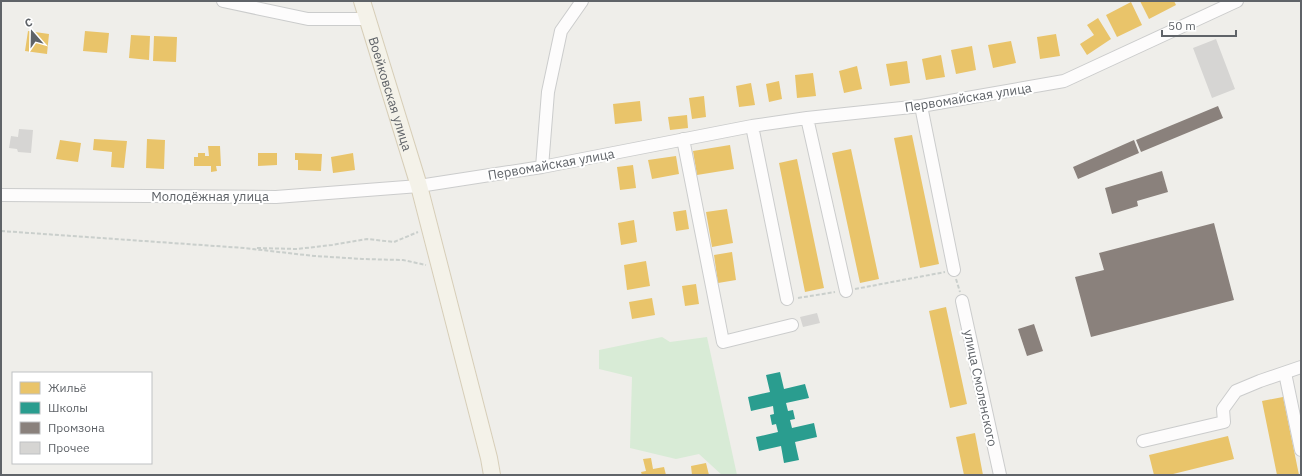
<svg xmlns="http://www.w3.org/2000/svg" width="1302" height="476" font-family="'IBM Plex Sans',sans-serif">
<rect width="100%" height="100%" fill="#efeeea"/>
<path fill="#d8ebd6" d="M662,337l8,5 37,-5 30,138h-15l-23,-21 -23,5 -46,-11 2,-71 -33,-8v-19z"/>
<path fill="#e9c46a" d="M1140,1h34l2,4 -27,14z
M1131,2l11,23 -25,12 -11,-22z
M1098,18l13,21 -24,16 -7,-11 14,-9 -7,-10z
M28,31l21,3 -2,20 -22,-3z
M85,31l24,2 -2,20 -24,-2z
M1056,34l4,22 -20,3 -3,-22z
M131,35l19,1 -1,24 -20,-2z
M154,36l23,1 -1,25 -23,-1z
M1011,41l5,22 -23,5 -5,-23z
M972,46l4,24 -20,4 -5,-24z
M941,55l4,22 -19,3 -4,-21z
M907,61l3,22 -20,3 -4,-22z
M857,66l5,23 -18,4 -5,-22z
M813,73l3,23 -19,2 -2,-23z
M779,81l3,18 -13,3 -3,-18z
M751,83l4,22 -16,2 -3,-21z
M704,96l2,21 -14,2 -3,-21z
M640,101l2,20 -27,3 -2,-20z
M687,115l1,13 -18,2 -2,-13z
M912,135l27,129 -19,4 -26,-130z
M94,139l33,2 -3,27 -13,-1 1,-15 -19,-2z
M147,139l18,1 -1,29 -18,-1z
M60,140l21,3 -3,19 -22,-3z
M730,145l4,24 -37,6 -4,-24z
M208,146h12l1,20h-5l1,5 -6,1v-6h-17v-9h4v-4h7v3h4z
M851,149l28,130 -19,4 -28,-130z
M258,153h19v12l-19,1z
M295,153l27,1 -1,17 -23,-1v-10h-3z
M353,153l2,17 -22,3 -2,-16z
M676,156l3,18 -27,5 -4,-19z
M797,159l27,129 -19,4 -26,-129z
M633,165l3,23 -16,2 -3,-23z
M727,209l6,34 -21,4 -6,-35z
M686,210l3,19 -13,2 -3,-19z
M634,220l3,22 -16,3 -3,-22z
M732,252l4,28 -18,3 -4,-28z
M646,261l4,25 -23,4 -3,-25z
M696,284l3,20 -14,2 -3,-20z
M652,298l3,17 -23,4 -3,-17z
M946,307l21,97 -17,4 -21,-97z
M1283,397l16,78h-22l-15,-74z
M975,433l8,42h-19l-8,-38z
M1228,436l6,23 -65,16h-15l-5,-20z
M651,458l2,11 11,-2 2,8h-24l-1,-3 5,-1 -3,-12z
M706,463l3,12h-17l-1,-9z"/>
<path fill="#2a9d8f" d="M780,372l4,17 21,-5 4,14 -23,5 2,8 5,-1 2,9 -5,1 2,8 22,-5 3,14 -22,5 4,18 -15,3 -3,-17 -22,5 -3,-14 22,-5 -2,-8 -4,1 -2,-10 4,-1 -1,-8 -22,5 -3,-14 22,-5 -4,-17z"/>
<path fill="#8a817c" d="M1218,106l5,12 -82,34 -5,-12z
M1134,140l5,13 -61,26 -5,-12z
M1162,171l6,21 -31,9 1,5 -26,8 -7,-26z
M1214,223l20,77 -143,37 -16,-60 29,-7 -5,-17z
M1034,324l9,27 -16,5 -9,-27z"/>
<path fill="#d6d5d3" d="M1216,39l19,50 -23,9 -19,-50z
M19,129l14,1 -2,23 -13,-1 -1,-3 -8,-1 2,-12 7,1z
M817,313l3,10 -17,4 -3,-10z"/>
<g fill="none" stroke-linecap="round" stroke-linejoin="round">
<g stroke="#cbcccc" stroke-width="14">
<path id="minor" d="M223,1l85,18h59
M921,106l33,164
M807,118l39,173
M752,126l35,173
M683,139l40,203 69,-17
M542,167l6,-75 13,-61 21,-30
M1,195l275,2 143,-11 123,-19 210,-41 55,-8 114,-12 143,-25 173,-80
M962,301l38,174
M1285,373l16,77
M1143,441l81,-19 -1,-13 13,-18 24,-10 41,-14"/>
</g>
<g stroke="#d7ceb8" stroke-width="18">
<g id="major">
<path id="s1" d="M362,1l57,185 70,272 3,17"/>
</g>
</g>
<path stroke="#cacfcc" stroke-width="2" stroke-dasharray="4 2" stroke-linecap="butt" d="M1,231l243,17 70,8 48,3 41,1 23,5
M257,248l40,1 35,-4 35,-6 27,3 24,-10
M956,279l4,13
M855,289l90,-17
M798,298l37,-6"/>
<use href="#minor" stroke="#fdfcfc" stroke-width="12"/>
<use href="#major" stroke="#f4f2e9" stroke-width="16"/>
</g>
<g text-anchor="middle" stroke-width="4" stroke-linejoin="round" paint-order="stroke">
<g font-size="13" fill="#5f6368" stroke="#fff">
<text dy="5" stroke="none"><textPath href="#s1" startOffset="97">Воейковская улица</textPath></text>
<text transform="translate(968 97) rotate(-9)" y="5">Первомайская улица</text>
<text transform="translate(551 164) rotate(-10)" y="5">Первомайская улица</text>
<text x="210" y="201">Молодёжная улица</text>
<text transform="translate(981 388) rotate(78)" y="5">улица Смоленского</text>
</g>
</g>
<rect width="1302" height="476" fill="none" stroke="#5f6368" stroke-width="4"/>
<rect x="12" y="372" width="140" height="92" fill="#ffffff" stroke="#bfc1c3"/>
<rect x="20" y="382" width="20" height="12" fill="#e9c46a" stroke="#bfc1c3"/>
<text x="48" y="392" font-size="12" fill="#5f6368">Жильё</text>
<rect x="20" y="402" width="20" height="12" fill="#2a9d8f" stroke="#bfc1c3"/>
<text x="48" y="412" font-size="12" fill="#5f6368">Школы</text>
<rect x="20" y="422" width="20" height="12" fill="#8a817c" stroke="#bfc1c3"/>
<text x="48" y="432" font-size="12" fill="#5f6368">Промзона</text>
<rect x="20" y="442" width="20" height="12" fill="#d6d5d3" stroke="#bfc1c3"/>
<text x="48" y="452" font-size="12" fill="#5f6368">Прочее</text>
<g transform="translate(32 32) rotate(340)" stroke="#ffffff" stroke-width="3" paint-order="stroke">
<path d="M0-3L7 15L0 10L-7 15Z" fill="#5f6368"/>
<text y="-6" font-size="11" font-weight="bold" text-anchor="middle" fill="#5f6368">С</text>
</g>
<path d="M1162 30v6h74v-6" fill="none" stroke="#5f6368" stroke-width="2"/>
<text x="1168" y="30" font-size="12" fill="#5f6368" stroke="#ffffff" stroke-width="3" paint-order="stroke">50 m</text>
</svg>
